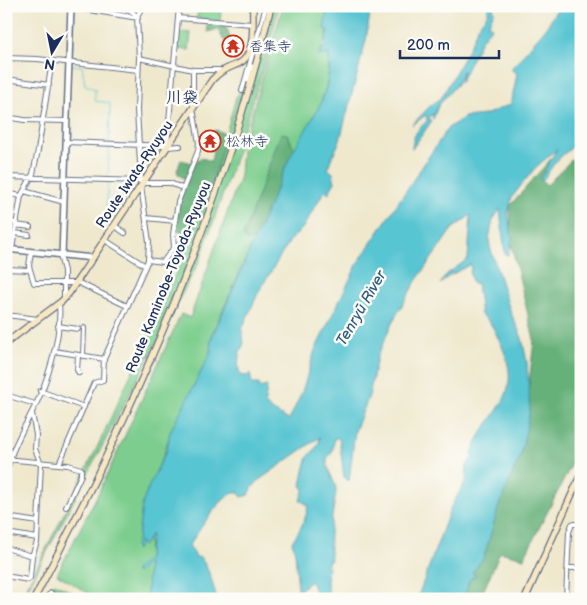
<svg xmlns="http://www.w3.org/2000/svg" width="587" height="605" font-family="'Balsamiq Sans','Klee One',sans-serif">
<rect width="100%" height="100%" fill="#fdfcf7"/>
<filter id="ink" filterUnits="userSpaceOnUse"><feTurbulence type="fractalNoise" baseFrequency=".02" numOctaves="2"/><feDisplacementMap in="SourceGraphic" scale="10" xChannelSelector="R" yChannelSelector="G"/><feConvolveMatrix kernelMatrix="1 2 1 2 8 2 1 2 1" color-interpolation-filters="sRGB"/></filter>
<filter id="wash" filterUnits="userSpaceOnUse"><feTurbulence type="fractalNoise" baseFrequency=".0096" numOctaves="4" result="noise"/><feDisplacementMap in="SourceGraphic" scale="20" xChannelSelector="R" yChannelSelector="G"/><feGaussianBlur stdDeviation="1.12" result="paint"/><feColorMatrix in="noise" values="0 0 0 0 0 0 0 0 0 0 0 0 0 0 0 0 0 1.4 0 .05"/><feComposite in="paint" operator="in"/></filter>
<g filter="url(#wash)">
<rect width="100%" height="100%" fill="#efe8cd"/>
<path fill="#7dce8e" stroke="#4c7e76" d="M265,6h14l-12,49 -30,98 -37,107 -178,339h-1l74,-147 65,-141 34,-82 24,-66 18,-66 5,-6z
M283,6h47l-3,29 -8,19 3,2 3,-3 4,3c2,36 -16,65 -34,94l-8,-16 -40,107 8,-2 -43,95 -2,20 -40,80 -6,20 -19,43 4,39 -2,63h-53v-2l-37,-23 42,-82 82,-178 9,4 50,-142 2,-28z
M198,9l23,2 -1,10 -23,-3z
M179,32l12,1 -2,17 -13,-1z
M54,583l32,16h-41z"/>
<path fill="#66b179" stroke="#40706c" d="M207,24c13,-2 22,1 23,16l-6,1 -6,-12 -10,3z
M215,130l11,4 -9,33 -32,85 -8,-5 7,-2 1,-10 -11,-7 5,-28 7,-20 -8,-6 -1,-4 4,-10 12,3 9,-5 9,3 2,-9 -7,-8 10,4 2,-8 -9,-5z
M281,133l6,1 8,16 -10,18 -30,71 -8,2 -4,-5z
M581,150v296l-57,112 -24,-6 -20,47h-23l64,-144 13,-115 -23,-96 -1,-38 45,-52 -15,25 7,6z"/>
<path fill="#59c5d2" stroke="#3a7a98" d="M328,6h43l-5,34 -25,96c-3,12 -11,22 -13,33l5,4 2,9 -7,12 -3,-4 -23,39 -11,10 -32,52 -17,38 2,15c-6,10 -7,19 -4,31l7,1 3,-3 2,11h7v4l8,-2 -2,17 5,6 19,11 13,-28 13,-42 44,-89 89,-133 17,-11 20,-2 26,-11 6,-30 -6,-5 35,-41 13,-22h22v133l-25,22 -14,20 -2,-2 17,-30 -22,19 -23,29 -4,16 4,27 -4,15h-3l-5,-46 -7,11 -4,19 1,8 21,66 11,25 5,24 3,47 -9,46 -22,50 -15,52 -12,16 4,2 -7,5 -5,19h-47l34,-92 15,-26 1,-16 6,-9 -1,-3c16,-44 55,-54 28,-111 -5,-10 -9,-22 -19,-27l-4,-32 -4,1 -3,-9 1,-11 -22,12 -9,8 7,-10 21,-15 3,-44 -19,14 -36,52 -23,40 -16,36 -8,39 -14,35 -6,50 -5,-4 -5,-39h-5c0,7 -1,16 -7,20 -1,14 10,25 9,33 -3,24 -9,44 -5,69l-3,1 -1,24 3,14h-12l-7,-18 -7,5 -10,13h-3l7,-8 -3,-39 -3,-10c8,-13 14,-21 16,-37l-8,-5 4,-11 -3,-3c2,-10 3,-17 6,-26 3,-9 11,-9 13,-23l-61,43 -7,8 -3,7 -7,2 -4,-5c-17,1 -39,40 -49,53l8,13 3,-1c9,11 13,28 17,42h-70l1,-37 -10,11 -4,-2 14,-12 3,-25 -7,11 -2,1 -2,-5 -3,9 -2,-4 3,-8 4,-33 7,-19 18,-37 3,-17 40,-78 1,-15c26,-58 50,-115 75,-173 17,-41 47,-62 43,-112l-12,1 2,-1 6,-9 3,-15 -4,-2z
M488,6h5l1,6 -6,13 4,2 -11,13 -21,43 3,-13 -6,14 -19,22 -5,13v-5l-4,3 2,5 -19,27c1,-14 5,-19 15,-28l-1,-6 -14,10 20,-21 10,-7 29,-53 6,-16 11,-15z"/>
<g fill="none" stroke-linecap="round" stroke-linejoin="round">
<path stroke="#59c5d2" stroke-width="1" d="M75,8l-4,57 11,1 3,19 10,4v12l15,2 -2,75
M87,8h4l1,-2
M105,234l3,-52"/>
</g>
</g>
<g filter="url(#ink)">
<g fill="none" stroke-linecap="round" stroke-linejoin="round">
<g stroke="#657085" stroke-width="6">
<path id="minor" d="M125,6l12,10
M71,7l67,11
M178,18l74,6
M6,58l31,1 101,11
M139,58l54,12h27
M6,79l43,6
M249,81l2,-15
M242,91l24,-85
M6,117l18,3 42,1
M66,142l102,4
M167,145l12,-139
M167,147l13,-1
M6,177l136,4
M141,181l-4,-71 2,-52 -2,-42 6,-10
M143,183h27l12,5
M24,191l40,11
M6,193l15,3
M146,218l30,3
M6,221l10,2
M16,225l14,2
M115,226l10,7
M15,233l14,2
M105,240l39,25
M174,245l10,2
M12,249l9,-53 12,-22 5,-24 14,-89
M31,252l-2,14 5,17h42
M60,255l4,16v28
M148,260l15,2 11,-15 -1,-13 5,-32 20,-51 1,-8 -6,-35v-38
M6,269l24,1
M77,282l50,24
M6,315l32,4
M58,326l20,3
M54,351l50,8
M78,356l-1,14 2,3
M83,356l1,-28
M40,391l44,16
M6,395l29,9
M6,459l62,6 13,4v6l-15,32
M59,464l35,-81 9,-3 1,-21 44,-99 1,-18 -8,-56
M6,475c4,-22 15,-42 25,-61 16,-29 31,-77 28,-110
M6,517l32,5
M6,533l31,5
M6,548l26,8
M568,568h13
M6,576l22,4 2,-2 2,-22 5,-14 4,-78 -6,-15 1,-14 -4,-22
M44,599l7,-6
M566,599l3,-67 3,-8h9"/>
</g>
<g stroke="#657085" stroke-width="8">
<path id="tertiary" d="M6,249l87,9
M62,255l9,-249"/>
</g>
<g stroke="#657085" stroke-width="8">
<path id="secondary" d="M6,343l56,-42 7,-8 143,-213c9,-10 14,-11 26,-16 19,-8 14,-41 15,-58
M34,599c100,-188 187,-385 237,-593
M525,599l56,-125"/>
</g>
<use href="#minor" stroke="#fff" stroke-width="4"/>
<use href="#tertiary" stroke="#fff" stroke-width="5"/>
<use href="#secondary" stroke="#f7e8c3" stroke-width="5.5"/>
</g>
</g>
<defs>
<g id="temple-ring" transform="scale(1.125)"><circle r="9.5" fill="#fdfcf7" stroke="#c8321e" stroke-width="1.5"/><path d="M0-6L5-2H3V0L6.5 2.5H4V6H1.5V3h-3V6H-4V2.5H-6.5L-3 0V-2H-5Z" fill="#c8321e"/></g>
</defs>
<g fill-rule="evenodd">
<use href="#temple-ring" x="233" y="46"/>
<use href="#temple-ring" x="210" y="141"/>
</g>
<g text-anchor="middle" stroke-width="5" stroke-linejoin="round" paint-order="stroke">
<g font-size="14" fill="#1b2f5e" stroke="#fdfcf7" text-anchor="start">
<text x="249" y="51">香集寺</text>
<text x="226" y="146">松林寺</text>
</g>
<g font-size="14" fill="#1b2f5e" stroke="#fdfcf7">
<text transform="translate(134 174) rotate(-56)" y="5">Route Iwata-Ryuyou</text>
<text transform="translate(168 277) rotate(-68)" y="5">Route Kaminobe-Toyoda-Ryuyou</text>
</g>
<g font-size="15" font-style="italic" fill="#2e5c81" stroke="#fdfcf7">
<text transform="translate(361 308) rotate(-60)" y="5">Tenryū River</text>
</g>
<g font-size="16" font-weight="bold" fill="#1b2f5e" stroke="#fdfcf7">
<text x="182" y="103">川袋</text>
</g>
</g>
<rect width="587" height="605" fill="none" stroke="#fdfcf7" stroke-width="25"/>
<g transform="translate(52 52) rotate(190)" stroke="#fdfcf7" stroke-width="4" paint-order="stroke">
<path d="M0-4L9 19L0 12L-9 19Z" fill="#1b2f5e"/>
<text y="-8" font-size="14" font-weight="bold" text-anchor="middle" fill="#1b2f5e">N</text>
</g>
<path d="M400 50v8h99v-8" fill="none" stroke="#1b2f5e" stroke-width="2.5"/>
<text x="407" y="50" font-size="15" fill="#1b2f5e" stroke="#fdfcf7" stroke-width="4" paint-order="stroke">200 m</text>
</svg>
